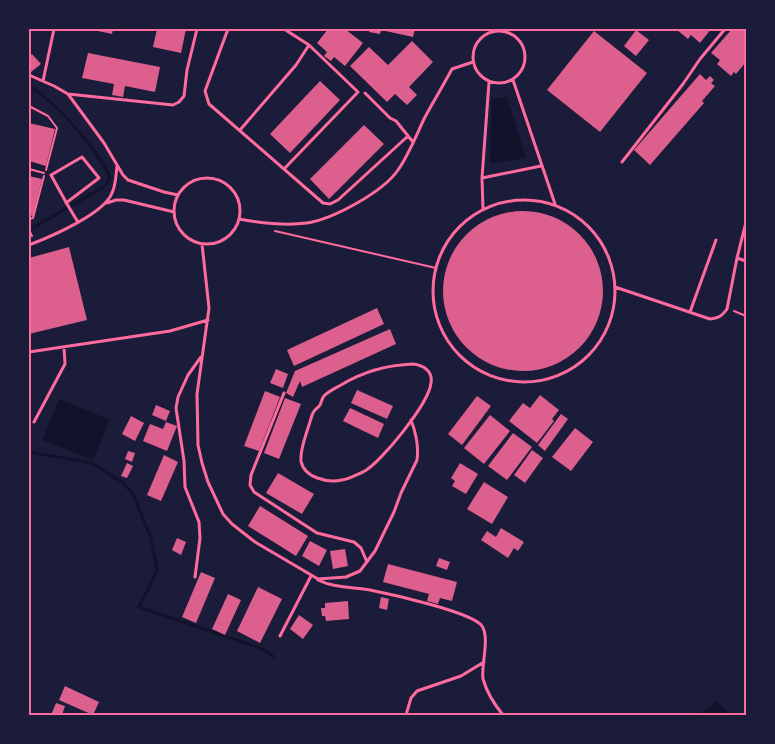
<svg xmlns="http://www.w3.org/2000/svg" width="775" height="744" font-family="'Space Grotesk',sans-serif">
<rect width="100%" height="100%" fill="#1b1b3a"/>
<path fill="#12122b" d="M507,97l19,61 -34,5 -2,-2 2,-62z
M59,399l51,21 -17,40 -51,-20z
M717,701l15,14h-33z"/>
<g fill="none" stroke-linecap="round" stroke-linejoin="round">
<path stroke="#12122b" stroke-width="3" d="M29,86c25,14 69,64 81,91l-3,6 -5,5 -73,42
M29,452l63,11 31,20 10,11 18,44 6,33 -18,36 124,42 11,8"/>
</g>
<path fill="#dd5f8e" d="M89,29h24l-1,5z
M157,29h29l-5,24 -28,-6z
M328,29h17l18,14 -18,23 -11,-9 -3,4 -7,-5 3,-4 -10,-9z
M370,29h45l-2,8 -32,-7 -1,4 -11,-2z
M676,29h35l-11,14 -9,-8 -3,4z
M732,29h14v33l-10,12 -2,-2 -3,4 -14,-12 3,-4 -9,-7z
M636,30l13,10 -13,16 -12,-10z
M594,31l53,42 -47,59 -53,-42z
M412,41l21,21 -24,25 8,8 -10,10 -12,-11 -8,8 -37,-36 19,-19 19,18z
M88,53l72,14 -5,25 -30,-6 -2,11 -11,-2 2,-11 -32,-6z
M32,54l9,10 -10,8 -2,-2v-13z
M700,74l6,6 4,-4 4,4 -3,3 4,3 -13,15 2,2 -54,62 -16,-15z
M320,81l20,19 -50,53 -20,-19z
M29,123l26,6 -9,37 -17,-5z
M364,125l20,19 -55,55 -19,-20z
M29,176l13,3 -9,37 -4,-1z
M443 291a80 80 0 1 1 160 0a80 80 0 1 1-160 0Z
M69,247l18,73 -58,14v-76z
M377,308l7,16 -90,42 -7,-16z
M390,329l6,15 -94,43 -2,-6 -7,16 -7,-4 9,-22z
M276,369l12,5 -5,14 -13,-5z
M357,390l36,16 -6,13 -36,-16z
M265,391l15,6 -21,54 -15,-5z
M540,395l19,15 -7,9 2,2 -17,22 -28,-22 14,-18 7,5z
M477,396l14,10 -29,39 -14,-11z
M285,398l16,6 -22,55 -15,-6z
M156,405l14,6 -4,10 -14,-6z
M350,408l34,16 -6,14 -35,-17z
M561,414l7,5 -23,32 -7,-6z
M490,415l20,16 -26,33 -20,-16z
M131,416l13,7 -9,18 -13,-7z
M166,422l11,4 -10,25 -24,-10 7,-17 13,5z
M575,428l18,14 -22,29 -19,-14z
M513,433l19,14 -25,33 -19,-14z
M532,450l11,8 -18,25 -11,-8z
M128,451l7,2 -3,9 -7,-3z
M164,455l14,7 -17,39 -14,-6z
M127,463l6,3 -6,12 -6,-2z
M460,463l18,11 -12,20 -14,-8 3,-5 -4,-3z
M278,473l36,21 -12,20 -36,-21z
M484,482l24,15 -16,27 -25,-15z
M260,506l48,30 -12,20 -48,-30z
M501,528l23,14 -6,9 -4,-3 -6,10 -27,-18 6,-9 9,6z
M177,538l9,4 -5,13 -9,-5z
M310,541l17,9 -8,16 -17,-10z
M345,549l3,17 -15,3 -3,-18z
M439,558l11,4 -3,8 -11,-4z
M388,564l69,18 -5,19 -12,-3 -2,6 -11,-3 2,-7 -46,-12z
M201,572l14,6 -19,45 -14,-6z
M258,587l24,12 -22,44 -23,-12z
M228,594l13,6 -16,35 -13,-6z
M381,597l8,2 -2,11 -8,-2z
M348,601l1,18 -23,2 -1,-5h-3l-1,-8h4v-5z
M299,615l14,10 -10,14 -13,-10z
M65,686l34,16 -6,13 -34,-15z
M56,703l9,3 -3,9h-11z"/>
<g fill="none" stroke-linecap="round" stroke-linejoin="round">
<path stroke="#ff6b9d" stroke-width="2" d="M29,106l19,10 9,12 -11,42
M29,169l15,4
M29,219l4,-1 11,-42
M29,230l3,6
M275,231l161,37
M734,311l12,5"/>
<path stroke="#ff6b9d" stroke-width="3" d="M228,29l-23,62 4,13 114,99 7,1 8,-4 70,-64
M473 57a26 26 0 1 1 52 0a26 26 0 1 1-52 0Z
M29,75l25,11 14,8 36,49 19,32 5,5 36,12 14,3
M513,80l42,124
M43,81l11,-52
M365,93l25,25 6,3 17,21
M68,94l105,11 6,-3 5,-6 3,-26 10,-41
M240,130l56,-65 13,-20 -25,-16
M622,162l61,-78 17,-25 25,-30
M284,169l74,-77 -49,-47
M174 211a33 33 0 1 1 66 0a33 33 0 1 1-66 0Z
M482,178l59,-12
M433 291a91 91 0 1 1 182 0a91 91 0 1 1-182 0Z
M66,203l33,-25 -17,-21 -31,18c9,16 17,32 27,47
M107,203l9,-3h8l50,12
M483,209l-1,-31 7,-96
M239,219c22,4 46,7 68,4 26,-4 76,-31 91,-53 11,-16 18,-34 26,-51 9,-17 19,-33 28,-50l21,-7
M202,244l7,64 -12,86 1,51 4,18 6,19 15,32 9,10 23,18 63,37 28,-2 14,-6 15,-20 19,-39 7,-19 16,-33c2,-14 -1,-27 -6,-40
M29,245c21,-8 75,-31 83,-52 4,-8 4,-19 5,-27
M737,258l9,3
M615,287l95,32c9,-1 12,-3 17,-10l10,-51 9,-36
M690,312l26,-72
M29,352l141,-21 38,-11
M413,364c10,1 20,7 18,19 -2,20 -50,80 -68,89 -7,3 -14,7 -21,8 -14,3 -38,-2 -41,-19 -1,-11 4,-23 7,-33 2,-5 3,-11 5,-15 1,-3 5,-5 7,-8 2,-4 2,-8 5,-10 4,-4 11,-7 16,-10 23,-14 45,-20 72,-21z
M284,393l-33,82 -1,10 4,7 63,41 37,9 7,6 6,14
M34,422l31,-58 -1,-17
M195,577l5,-39 -1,-16 -14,-35 -1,-26 -8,-53 2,-11 10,-22 13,-18
M318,580c16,8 35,7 52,10 20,4 102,22 112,36 8,12 -1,39 1,53 4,14 11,25 20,36
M280,636l31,-60
M406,715l5,-17 6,-7 44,-15 23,-14"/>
</g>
<rect width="775" height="744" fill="none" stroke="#1b1b3a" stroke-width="60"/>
<rect x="30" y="30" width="715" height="684" fill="none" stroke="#ff6b9d" stroke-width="2"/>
</svg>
